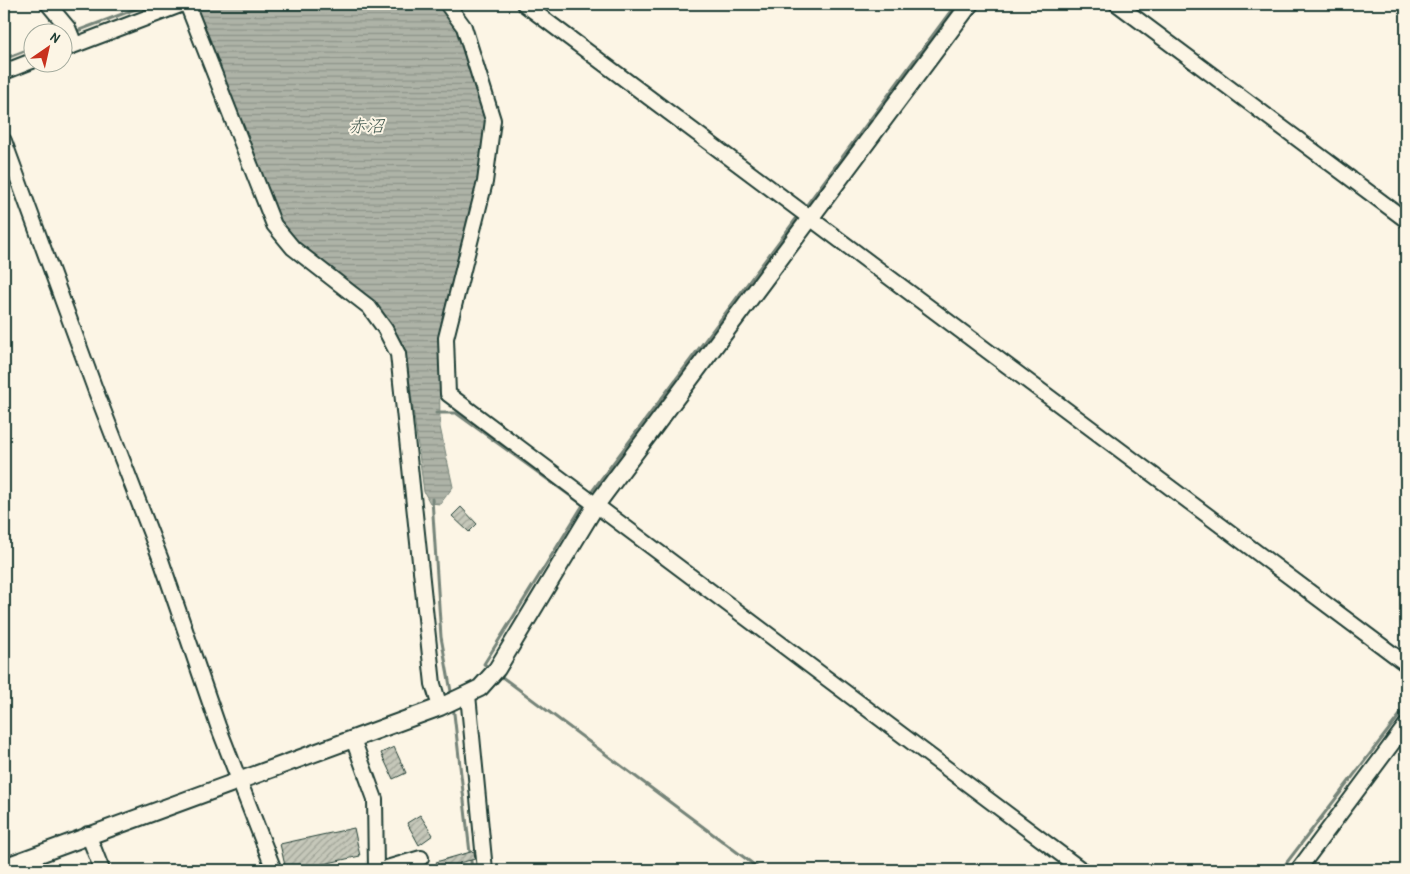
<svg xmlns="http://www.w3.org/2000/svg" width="1410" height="874" font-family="'Patrick Hand','Klee One',sans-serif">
<defs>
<pattern id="water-rules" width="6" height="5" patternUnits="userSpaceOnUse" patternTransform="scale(1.25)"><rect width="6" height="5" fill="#aeb3a7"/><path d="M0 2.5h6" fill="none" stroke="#8d9389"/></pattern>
<pattern id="building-hatch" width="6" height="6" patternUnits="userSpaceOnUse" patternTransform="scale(1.25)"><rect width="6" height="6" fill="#c5c7b9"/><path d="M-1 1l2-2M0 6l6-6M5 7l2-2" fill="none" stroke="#9fa397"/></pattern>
</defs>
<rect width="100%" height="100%" fill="#fcf5e5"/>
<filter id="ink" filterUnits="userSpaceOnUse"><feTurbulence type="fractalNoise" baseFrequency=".02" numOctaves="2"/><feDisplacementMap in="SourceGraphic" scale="10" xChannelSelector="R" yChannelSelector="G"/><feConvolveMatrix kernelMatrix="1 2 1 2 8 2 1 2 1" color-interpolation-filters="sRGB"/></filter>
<g filter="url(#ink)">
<path fill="url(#water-rules)" stroke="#758479" d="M197,4h243l19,24 28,94 -7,64 -11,25 -30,123 1,93 13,60 -13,17 -10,-1 -6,-11 -17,-130 -24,-49 -26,-26 -55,-39 -18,-21 -12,-19 -76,-200z"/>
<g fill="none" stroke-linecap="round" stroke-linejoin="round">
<path stroke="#758479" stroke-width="3" d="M77,31l72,-27
M4,59l28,-11
M806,206l150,-202
M436,413h20l127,92 -99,159 7,5
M593,490l203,-271
M432,499l9,138 11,60
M498,674l263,196
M453,705l19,165
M1281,870l125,-163"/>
</g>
<path fill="url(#building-hatch)" stroke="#1f3d34" d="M461,507l16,17 -8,8 -17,-16z
M394,747l12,26 -13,6 -12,-26z
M420,815l13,20 -14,10 -12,-22z
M354,828l6,28 -64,14h-10l-6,-26z
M474,851l1,8 -16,4 2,7h-21l-4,-8z"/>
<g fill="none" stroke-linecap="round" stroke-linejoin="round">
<g stroke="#1f3d34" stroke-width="18">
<path id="minor" d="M48,4l20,24 7,17
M187,4l87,221 19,23 76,59 16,22 13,25 35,330 7,23
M447,4l17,23 29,93 -8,62 -39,156 2,56 634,476
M524,4l882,660
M1117,4l289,216
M62,50l121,-46
M4,72l28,-11
M4,141l91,248 66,171 57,166 56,144
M468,695l17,175
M353,739l22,60 1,71
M88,834l14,36
M380,870l41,-12
M1298,870l108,-145"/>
</g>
<g stroke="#1f3d34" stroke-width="20">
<path id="tertiary" d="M4,867l436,-160 40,-19 17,-19 99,-164 374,-501"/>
</g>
<use href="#minor" stroke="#fcf5e5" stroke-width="14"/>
<use href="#tertiary" stroke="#fcf5e5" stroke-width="16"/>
</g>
</g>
<g text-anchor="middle" stroke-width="4" stroke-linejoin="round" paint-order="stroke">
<g font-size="18" font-style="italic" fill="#435a51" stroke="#fcf5e5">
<text x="366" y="132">赤沼</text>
</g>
</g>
<rect width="1410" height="874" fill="none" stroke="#fcf5e5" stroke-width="20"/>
<rect x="10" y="10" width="1390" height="854" fill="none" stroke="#1f3d34" stroke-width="2" filter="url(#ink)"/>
<g transform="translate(48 48) rotate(34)"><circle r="24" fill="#fcf5e5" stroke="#a4ab9e"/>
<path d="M0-4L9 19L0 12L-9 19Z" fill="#c8321e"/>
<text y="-8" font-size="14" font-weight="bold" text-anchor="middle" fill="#1f3d34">N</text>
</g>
</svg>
